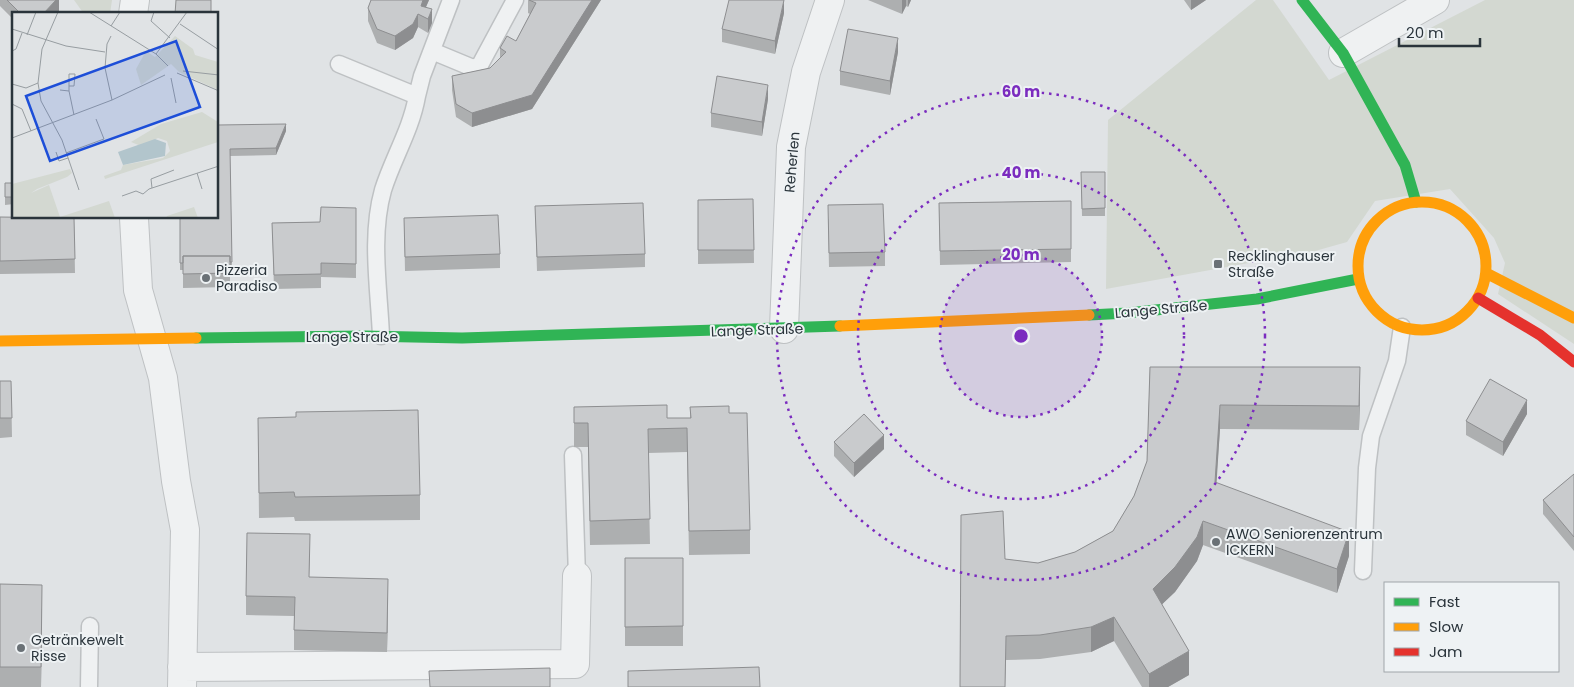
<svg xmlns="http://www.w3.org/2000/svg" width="1574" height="687" font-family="Poppins,sans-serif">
<rect width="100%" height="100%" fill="#e0e3e5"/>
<path fill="#d3d8d1" d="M74,0h38l-2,14h-26z
M1256,0h17l56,80 156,-80h89v344l-76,-50 7,-31 -11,-25 -44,-49 -75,12 -28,41 -32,9 -209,38 2,-169z"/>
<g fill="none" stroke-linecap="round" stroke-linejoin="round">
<g stroke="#bec1c3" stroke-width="19">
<path id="lane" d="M432,51l41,17 7,-3 35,-65
M339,64l78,32c-6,34 -24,62 -34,94 -13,46 -4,99 -2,146
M417,96l5,-20 29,-76
M573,455l4,121
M1363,571l4,-103 4,-32 26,-75 5,-34
M89,687l1,-61"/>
</g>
<g stroke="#bec1c3" stroke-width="30">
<path id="street" d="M133,14l2,-14
M1343,53l92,-53
M134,218l4,72 25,88 13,103 9,49 -3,157
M784,329l7,-182 15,-75 24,-72
M182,667l393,-3 2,-88"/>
</g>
<use href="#lane" stroke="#eff1f2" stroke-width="16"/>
<use href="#street" stroke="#eff1f2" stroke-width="28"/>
<path stroke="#30b455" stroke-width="11" d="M1302,0l41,53 62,112 11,37
M1089,315l39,-2 129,-14 101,-20
M196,338l168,-2 98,2 378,-12"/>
<path stroke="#ff9f0a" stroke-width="11" d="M1358 266a64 64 0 1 1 128 0a64 64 0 1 1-128 0Z
M1486,273l88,45
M840,326l249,-11
M0,341l196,-3"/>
<path stroke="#e5322d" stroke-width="11" d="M1478,298l62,37 34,27"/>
</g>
<path fill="#adafb0" d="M0,0h59v11l-3,3h-42v6l-14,-14z
M371,0h58l-3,7 6,16 -4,10 -10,-6 -5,11 -18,12 -18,-7 -9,-22v-13z
M528,0h73l-69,109 -60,18 -16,-10 -4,-27v-14l38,-8 10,-10v-10l16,-7 14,-27 -2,-1z
M868,0h43l-3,7 -2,-1 -4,8z
M1184,0h22l-15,10z
M784,13l-9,41 -53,-12v-13z
M898,52l-8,43 -50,-10v-14z
M768,99l-6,37 -51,-9v-14z
M218,125l68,6 -10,24 -46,1 2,106v7h-2v18l-47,1v-18h-3v-52z
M1081,172h24v44h-23z
M5,183h9v21l-9,1z
M753,199l1,64 -56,1v-64z
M1071,201v61l-131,3 -1,-62z
M535,206l110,48v13l-108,4z
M356,208v70l-35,-1v11l-47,1 -2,-66 48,-1z
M0,217l74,1 1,55 -75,1z
M404,218l96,36v14l-95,3z
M828,219l57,33v14l-56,1z
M1150,367l210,25 -1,38 -139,-1 -4,54 133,73 -12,37 -134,-48 -6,16 -22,31 -13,12 27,71 -21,12h-26l-28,-46 -23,11 -51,7 -34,1 -1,27h-45l45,-128 33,4 37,-11 38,-21 21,-35 13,-35z
M0,381h11l1,56 -12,1z
M574,407l93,11h23v-11l39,6 21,117v24l-61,1 -2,-103 -39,1 2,91 -60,1 -2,-98h-14z
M1527,414l-24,42 -37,-21v-14z
M258,418l162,77v25l-125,1 -1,-4 -35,1z
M834,442l50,7 -30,28 -20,-21z
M1574,474v77l-31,-37v-14z
M310,554l-1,23 79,21 -1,54 -93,-2v-34l-48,-1v-19z
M625,558h58v88h-58z
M0,584l42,25 -1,78h-41z"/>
<path fill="#8d8e90" d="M56,0h3v11l-3,3h-13z
M423,0h6l-7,16 -1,-10z
M592,0h9l-69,109 -60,18v-14z
M784,0v13l-9,41v-13z
M902,0h4v6l-4,8z
M908,0h3l-3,7z
M1191,0h15l-15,10z
M432,9v14l-4,10v-14z
M418,14v13l-5,11 -18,12v-14z
M898,38v14l-8,43v-14z
M768,85v14l-6,37v-14z
M286,124v7l-10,24v-7z
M1360,367v25l-1,38v-24z
M1527,400v14l-24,42v-14z
M1220,405v24l-5,78v-25z
M884,435v14l-30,28v-14z
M1203,521v24l-6,16 -22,31 -22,21v-24z
M1349,532v24l-12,37v-24z
M388,579v19l-1,54v-19z
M42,585v24l-1,78v-20z
M1114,617v24l-23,11v-25z
M1189,651v24l-21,12h-19v-13z"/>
<path fill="#c9cbcd" stroke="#8d8e90" d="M7,0h49l-13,14h-22z
M176,0h35v14h-36z
M371,0h52l-2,6 11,3 -4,10 -10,-5 -5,10 -18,12 -18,-7 -9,-21z
M529,0h63l-60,95 -60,18 -16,-9 -4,-28 38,-8 16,-16 -6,-4 7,-12 9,5 20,-38z
M729,0h55l-9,41 -53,-12z
M848,29l50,9 -8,43 -50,-10z
M717,76l51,9 -6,37 -51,-9z
M286,124l-10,24 -46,1 2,113h-2v-6h-47v7h-3v-45h38v-93z
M1081,172h24v36l-23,1z
M5,183h9v14h-9z
M753,199l1,51h-56v-50z
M1071,201v48l-131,2 -1,-48z
M643,203l2,51 -108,3 -2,-51z
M883,204l2,48 -56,1 -1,-48z
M321,207l35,1v56l-35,-1v11l-47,1 -2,-52 48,-1z
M498,215l2,39 -95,3 -1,-39z
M0,217l74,1 1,41 -75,2z
M183,256h47v17l-47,1z
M1150,367h210l-1,39 -139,-1 -5,77 134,50 -12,37 -134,-48 -6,16 -22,30 -22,22 36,62 -40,23 -35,-57 -23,10 -51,8 -34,1 -1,51h-45l1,-172 42,-4 2,48 33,4 37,-11 38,-21 21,-35 13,-35z
M1490,379l37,21 -24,42 -37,-21z
M0,381h11l1,37h-12z
M667,405v13h24l-1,-11 39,-1v7h18l3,117 -61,1 -2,-103 -39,1 2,90 -60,2 -2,-98h-14v-16z
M418,410l2,85 -125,2 -1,-5 -35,1 -1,-75 38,-1v-5z
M864,414l20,21 -30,28 -20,-21z
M1574,474v63l-31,-37z
M247,533l63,1 -1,43 79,2 -1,54 -93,-3 1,-33 -49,-1z
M625,558h58v68l-58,1z
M0,584l42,1 -1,82h-41z
M759,667l1,20h-132v-16z
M550,668v19h-120l-1,-16z"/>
<circle cx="1021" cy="336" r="81" fill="#7b2cbf" fill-opacity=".12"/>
<g fill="none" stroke="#7b2cbf" stroke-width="2.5" stroke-dasharray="2.5 5">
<circle cx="1021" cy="336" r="81"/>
<circle cx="1021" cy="336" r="163"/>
<circle cx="1021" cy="336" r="244"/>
</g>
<g fill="#6a7176" stroke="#eef2f4" stroke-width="2">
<rect x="1213" y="259" width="10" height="10" rx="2.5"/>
<circle cx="206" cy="278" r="5"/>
<circle cx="1216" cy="542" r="5"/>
<circle cx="21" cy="648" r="5"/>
</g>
<g text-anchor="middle" stroke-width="4" stroke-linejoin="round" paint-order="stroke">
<g font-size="14" fill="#2a343b" stroke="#eef2f4">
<text transform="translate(792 162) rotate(-85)" y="5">Reherlen</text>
<text transform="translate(1161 309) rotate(-5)" y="5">Lange Straße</text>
<text transform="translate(757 330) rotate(-2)" y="5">Lange Straße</text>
<text x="352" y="342">Lange Straße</text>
</g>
<g font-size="14" fill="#2a343b" stroke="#eef2f4" text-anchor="start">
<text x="1228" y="261">Recklinghauser<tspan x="1228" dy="16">Straße</tspan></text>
<text x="216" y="275">Pizzeria<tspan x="216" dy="16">Paradiso</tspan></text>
<text x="1226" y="539">AWO Seniorenzentrum<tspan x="1226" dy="16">ICKERN</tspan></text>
<text x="31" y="645">Getränkewelt<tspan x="31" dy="16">Risse</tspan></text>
</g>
</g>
<g transform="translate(12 12)">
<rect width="206" height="206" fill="#e0e3e5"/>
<path d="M163,24l18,13 2,6 23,7v28l-39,-18 -8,-8 -30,21 -5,-16 10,-18 9,6zM190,100l16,10v20l-113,37 -1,-3 17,-6 2,-5 40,-7 7,-7 -3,-10 -9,-3 -17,8 -10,-4 30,-18zM58,157l2,4 -5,4 -30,12 -6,4 18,-8 11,32 49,-16 6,17h-103v-34zM182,195l4,11h-32l1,-2z" fill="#d3d8d1"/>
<path d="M143,127l11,4 -1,13 -42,9 -5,-13z" fill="#b2c5cc"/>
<path fill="none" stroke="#979da1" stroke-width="1" d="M46,0l-16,37 -4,34 3,18 21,39 17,50M77,0l67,42 12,12M142,0l-3,9 19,17M168,12l39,26M99,14l9,-14M0,17l54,17 39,6M15,23l9,-23M99,24l-4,8 -2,24 7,32M0,39l4,-2 6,-16M144,42l31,-42M171,59l36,4M165,61l42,18M159,66l5,25M0,72l14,4 12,-5M57,74h5l1,-12h-6v17M48,78l9,1 5,24M0,92l10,5 9,22M0,126l100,-38 53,-25M44,140l3,9 9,-3M54,141l38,-14 -8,-20M185,161l5,16M140,176l-1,-9 23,-9M110,184l14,-5 7,3 6,-5 70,-23"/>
<path fill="#1d4ed8" fill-opacity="0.15" stroke="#1d4ed8" stroke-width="2.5" d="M164,29l24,66 -150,54 -24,-65z"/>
<rect width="206" height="206" fill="none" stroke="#2a343b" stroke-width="2.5"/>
</g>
<circle cx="1021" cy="336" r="8" fill="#7b2cbf" stroke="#eef2f4" stroke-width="2.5"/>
<g font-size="15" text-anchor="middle" font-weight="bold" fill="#7b2cbf" stroke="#eef2f4" stroke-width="4" stroke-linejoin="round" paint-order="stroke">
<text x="1021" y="97">60 m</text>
<text x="1021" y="178">40 m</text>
<text x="1021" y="260">20 m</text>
</g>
<rect x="1384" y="582" width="175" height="90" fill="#eef2f4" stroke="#a0a6aa"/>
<rect x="1394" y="598" width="25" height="8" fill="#30b455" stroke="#a0a6aa"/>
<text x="1429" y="607" font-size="15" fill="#2a343b">Fast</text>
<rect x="1394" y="623" width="25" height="8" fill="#ff9f0a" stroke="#a0a6aa"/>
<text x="1429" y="632" font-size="15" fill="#2a343b">Slow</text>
<rect x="1394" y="648" width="25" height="8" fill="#e5322d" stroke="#a0a6aa"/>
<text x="1429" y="657" font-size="15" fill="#2a343b">Jam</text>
<path d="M1399 38v8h81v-8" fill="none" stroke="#2a343b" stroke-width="2.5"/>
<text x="1406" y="38" font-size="15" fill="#2a343b" stroke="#eef2f4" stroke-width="4" paint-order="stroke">20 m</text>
</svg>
